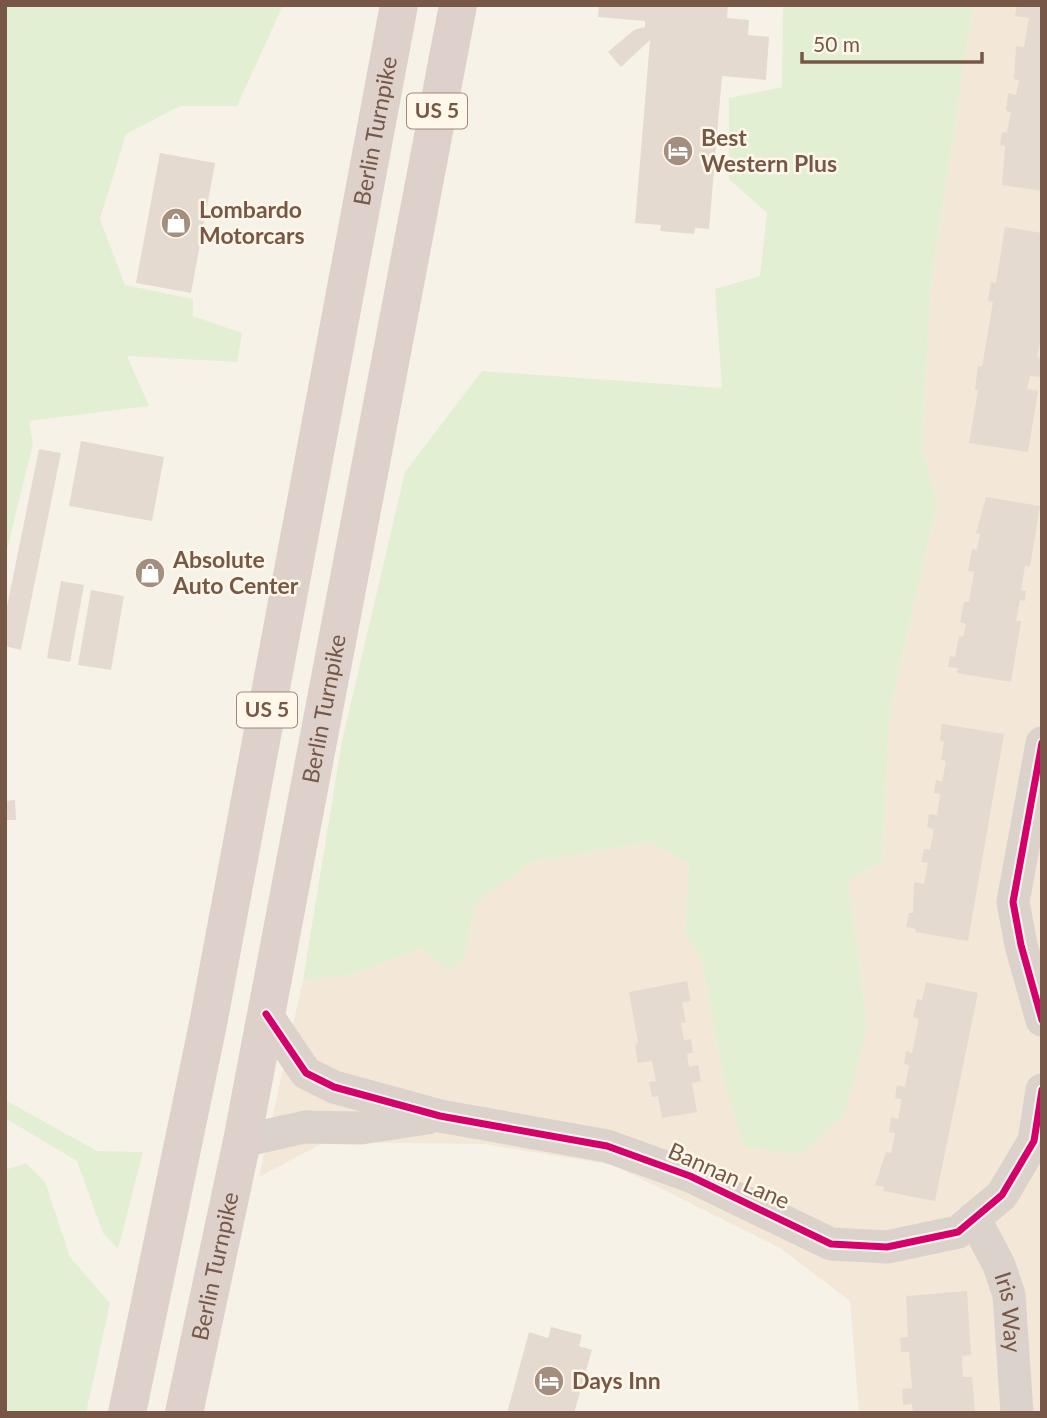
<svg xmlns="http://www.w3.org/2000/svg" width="1047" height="1418" font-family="Lato,sans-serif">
<rect width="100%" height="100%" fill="#f7f2e8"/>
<path fill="#f3e7d8" d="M973,5h69v1408h-183l-9,-112 -70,-53 -167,-83 -129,-21 -159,-2 -66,35 44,-197 49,-5 69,-27 43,10 11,-54 55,-42 120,-20 39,20 -4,71 16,24 23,124 143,-54 -19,-146 34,-20 7,-147 48,-210 -16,-60 11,-171z"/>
<path fill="#e3efd2" d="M5,5h278l-46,101h-57l-54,28 -26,85 25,66 68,14v17l49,17 -5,29 -110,-6 22,50 -120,15 4,23 -28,113z
M783,5h190l-41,268 -11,171 16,60 -48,210 -7,147 -34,20 19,146 -23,88 -43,39 -57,-8 -20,-65 -23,-124 -16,-24 4,-70 -39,-21 -119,20 -56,42 -11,54 -15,13 -28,-23 -69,27 -49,5 39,-239 63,-269 77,-101 240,17 -7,-99 45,-13 7,-63 -38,-34v-81l53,-11z
M5,1100l92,51 46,1 -25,97 -15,-16 -26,-72 -72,-43z
M26,1163l19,19 25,75 40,46 -24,110h-81v-243z"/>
<path fill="#e4dad0" d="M599,5h129l-1,13 22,2 -1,15 21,2 -3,43 -44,-4 -13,153 -14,-1 -1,6 -34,-3 1,-6 -26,-2 15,-183 -29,27 -13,-15 26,-22 11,-3v-6l-47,-4z
M1017,5l25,2v184l-40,-6 3,-39 -5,-1 2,-13 5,1 4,-21 -5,-1 2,-18 8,2 3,-15 -5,-1 2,-33 8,1 5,-29 -14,-2z
M160,153l55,10 -24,130 -55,-10z
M1005,227l37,6v102l-5,22 5,1v12l-1,7 -11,-1 -3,13 11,2 -10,61 -59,-9 9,-53 -3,-1 3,-23 4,1 11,-65 -5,-1 3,-19 5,1z
M81,441l83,16 -12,64 -83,-15z
M39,449l22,4 -40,197 -16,-4v-30z
M986,497l54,9 -10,61 -5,-1 -4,24 5,1 -1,10 -5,-1 -4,21h5l-10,61 -54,-9 1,-5 -10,-1 2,-11 5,1 4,-21 4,1 3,-13 -6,-2 4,-20h5l5,-30 -6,-1 4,-22 5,1 3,-16 -4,-1z
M61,581l23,4 -14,77 -23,-4z
M91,590l33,6 -13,74 -33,-5z
M942,724l62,10 -36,207 -53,-9 1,-3 -10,-2 3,-14h4l1,-31 10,2 4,-21 -7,-1 3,-13 6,1 4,-21 -7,-2 2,-13 8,1 3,-21 -6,-1 2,-13 6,2 4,-21 -5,-1 3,-18 -4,-1z
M15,800l1,20h-11v-19z
M687,981l4,20 -9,1 4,20 -5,1 3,17 7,-1 2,14 -6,1 2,13 9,-2 3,16 -9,2 5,29 -35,6 -4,-22 -6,1 -3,-15 7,-1 -4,-20 -14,2 -3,-17 3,-4 -9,-50z
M926,982l52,11 -43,208 -52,-10 1,-4 -9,-2 11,-33 5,1 4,-20 -6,-1 2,-15 7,2 4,-20 -7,-1 2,-13 8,2 4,-22 -5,-1 2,-13 6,2 7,-34 -6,-2 4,-18 5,1z
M967,1291l4,64 -9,1 1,21h9l3,36h-62l-1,-9 -9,1 -1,-16 10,-1 -3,-36h-8l-1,-14 8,-1 -2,-41z
M551,1327l31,8 -3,11 13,4 -18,63h-67l22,-81 19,6z"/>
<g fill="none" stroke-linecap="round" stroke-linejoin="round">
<g stroke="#dbd2cc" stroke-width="33">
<path d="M1042,743l-29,159 8,43 21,75"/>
<path d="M266,1014l40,59 28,14 106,29 167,30 83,30 141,68 56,3 71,-15 44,-37 32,-54 8,-51"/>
<path d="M242,1141l63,-14 56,1 66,-10"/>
<path id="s1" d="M974,1218l25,47 10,30 8,118"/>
</g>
<g stroke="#ded1cb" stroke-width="38">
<path id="s2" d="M127,1413l81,-389 191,-1019"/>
<path id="s3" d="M184,1413l58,-272 216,-1136"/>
</g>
<g stroke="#fff7ea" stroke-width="11">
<path id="cycleway" d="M1042,743l-29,159 8,43 21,75
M266,1014l40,59 28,14 106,29 167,30 83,30 141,68 56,3 71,-15 44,-37 32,-54 8,-51"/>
</g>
<use href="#cycleway" stroke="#d6006c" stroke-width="7"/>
</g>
<defs>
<g id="hotel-disc" transform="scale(1.575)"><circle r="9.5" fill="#a48e7f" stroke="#fff7ea"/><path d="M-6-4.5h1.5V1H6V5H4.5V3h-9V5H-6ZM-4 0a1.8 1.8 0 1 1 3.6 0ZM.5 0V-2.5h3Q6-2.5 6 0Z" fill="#fff"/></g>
<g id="shop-disc" transform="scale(1.575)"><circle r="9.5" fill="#a48e7f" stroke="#fff7ea"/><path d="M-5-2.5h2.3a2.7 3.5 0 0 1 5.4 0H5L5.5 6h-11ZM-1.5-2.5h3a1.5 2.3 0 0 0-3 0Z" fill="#fff"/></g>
</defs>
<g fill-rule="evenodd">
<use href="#hotel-disc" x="678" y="151"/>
<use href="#shop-disc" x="176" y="223"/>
<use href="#shop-disc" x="150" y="573"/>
<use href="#hotel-disc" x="549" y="1381"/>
</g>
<g text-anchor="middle" stroke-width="5" stroke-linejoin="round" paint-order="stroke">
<g fill="#fff7ea" stroke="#a08878" stroke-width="2">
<rect x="407" y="93.5" width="60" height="35" rx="5"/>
<rect x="237" y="692.5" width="60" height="35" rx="5"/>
</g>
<g font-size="21" font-weight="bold" fill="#775847">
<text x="437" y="118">US 5</text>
<text x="267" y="717">US 5</text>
</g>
<g font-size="23" fill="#775847" stroke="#fff7ea">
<text dy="8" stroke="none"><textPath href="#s2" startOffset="1306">Berlin Turnpike</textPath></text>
<text dy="8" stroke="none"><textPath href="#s3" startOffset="718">Berlin Turnpike</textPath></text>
<text transform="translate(729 1176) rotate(24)" y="8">Bannan Lane</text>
<text dy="8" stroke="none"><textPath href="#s3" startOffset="150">Berlin Turnpike</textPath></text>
<text dy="8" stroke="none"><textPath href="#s1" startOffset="102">Iris Way</textPath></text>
</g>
<g font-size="23" font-weight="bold" fill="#775847" stroke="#fff7ea" text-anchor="start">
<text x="701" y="146">Best<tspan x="701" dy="26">Western Plus</tspan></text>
<text x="199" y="218">Lombardo<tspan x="199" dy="26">Motorcars</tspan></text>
<text x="173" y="568">Absolute<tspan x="173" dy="26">Auto Center</tspan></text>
<text x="572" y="1389">Days Inn</text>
</g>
</g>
<rect width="1047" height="1418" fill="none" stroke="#775847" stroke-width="14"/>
<path d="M802 52v10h180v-10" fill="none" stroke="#775847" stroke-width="3.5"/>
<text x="813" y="52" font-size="21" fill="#775847" stroke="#fff7ea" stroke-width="5" paint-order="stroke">50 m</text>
</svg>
